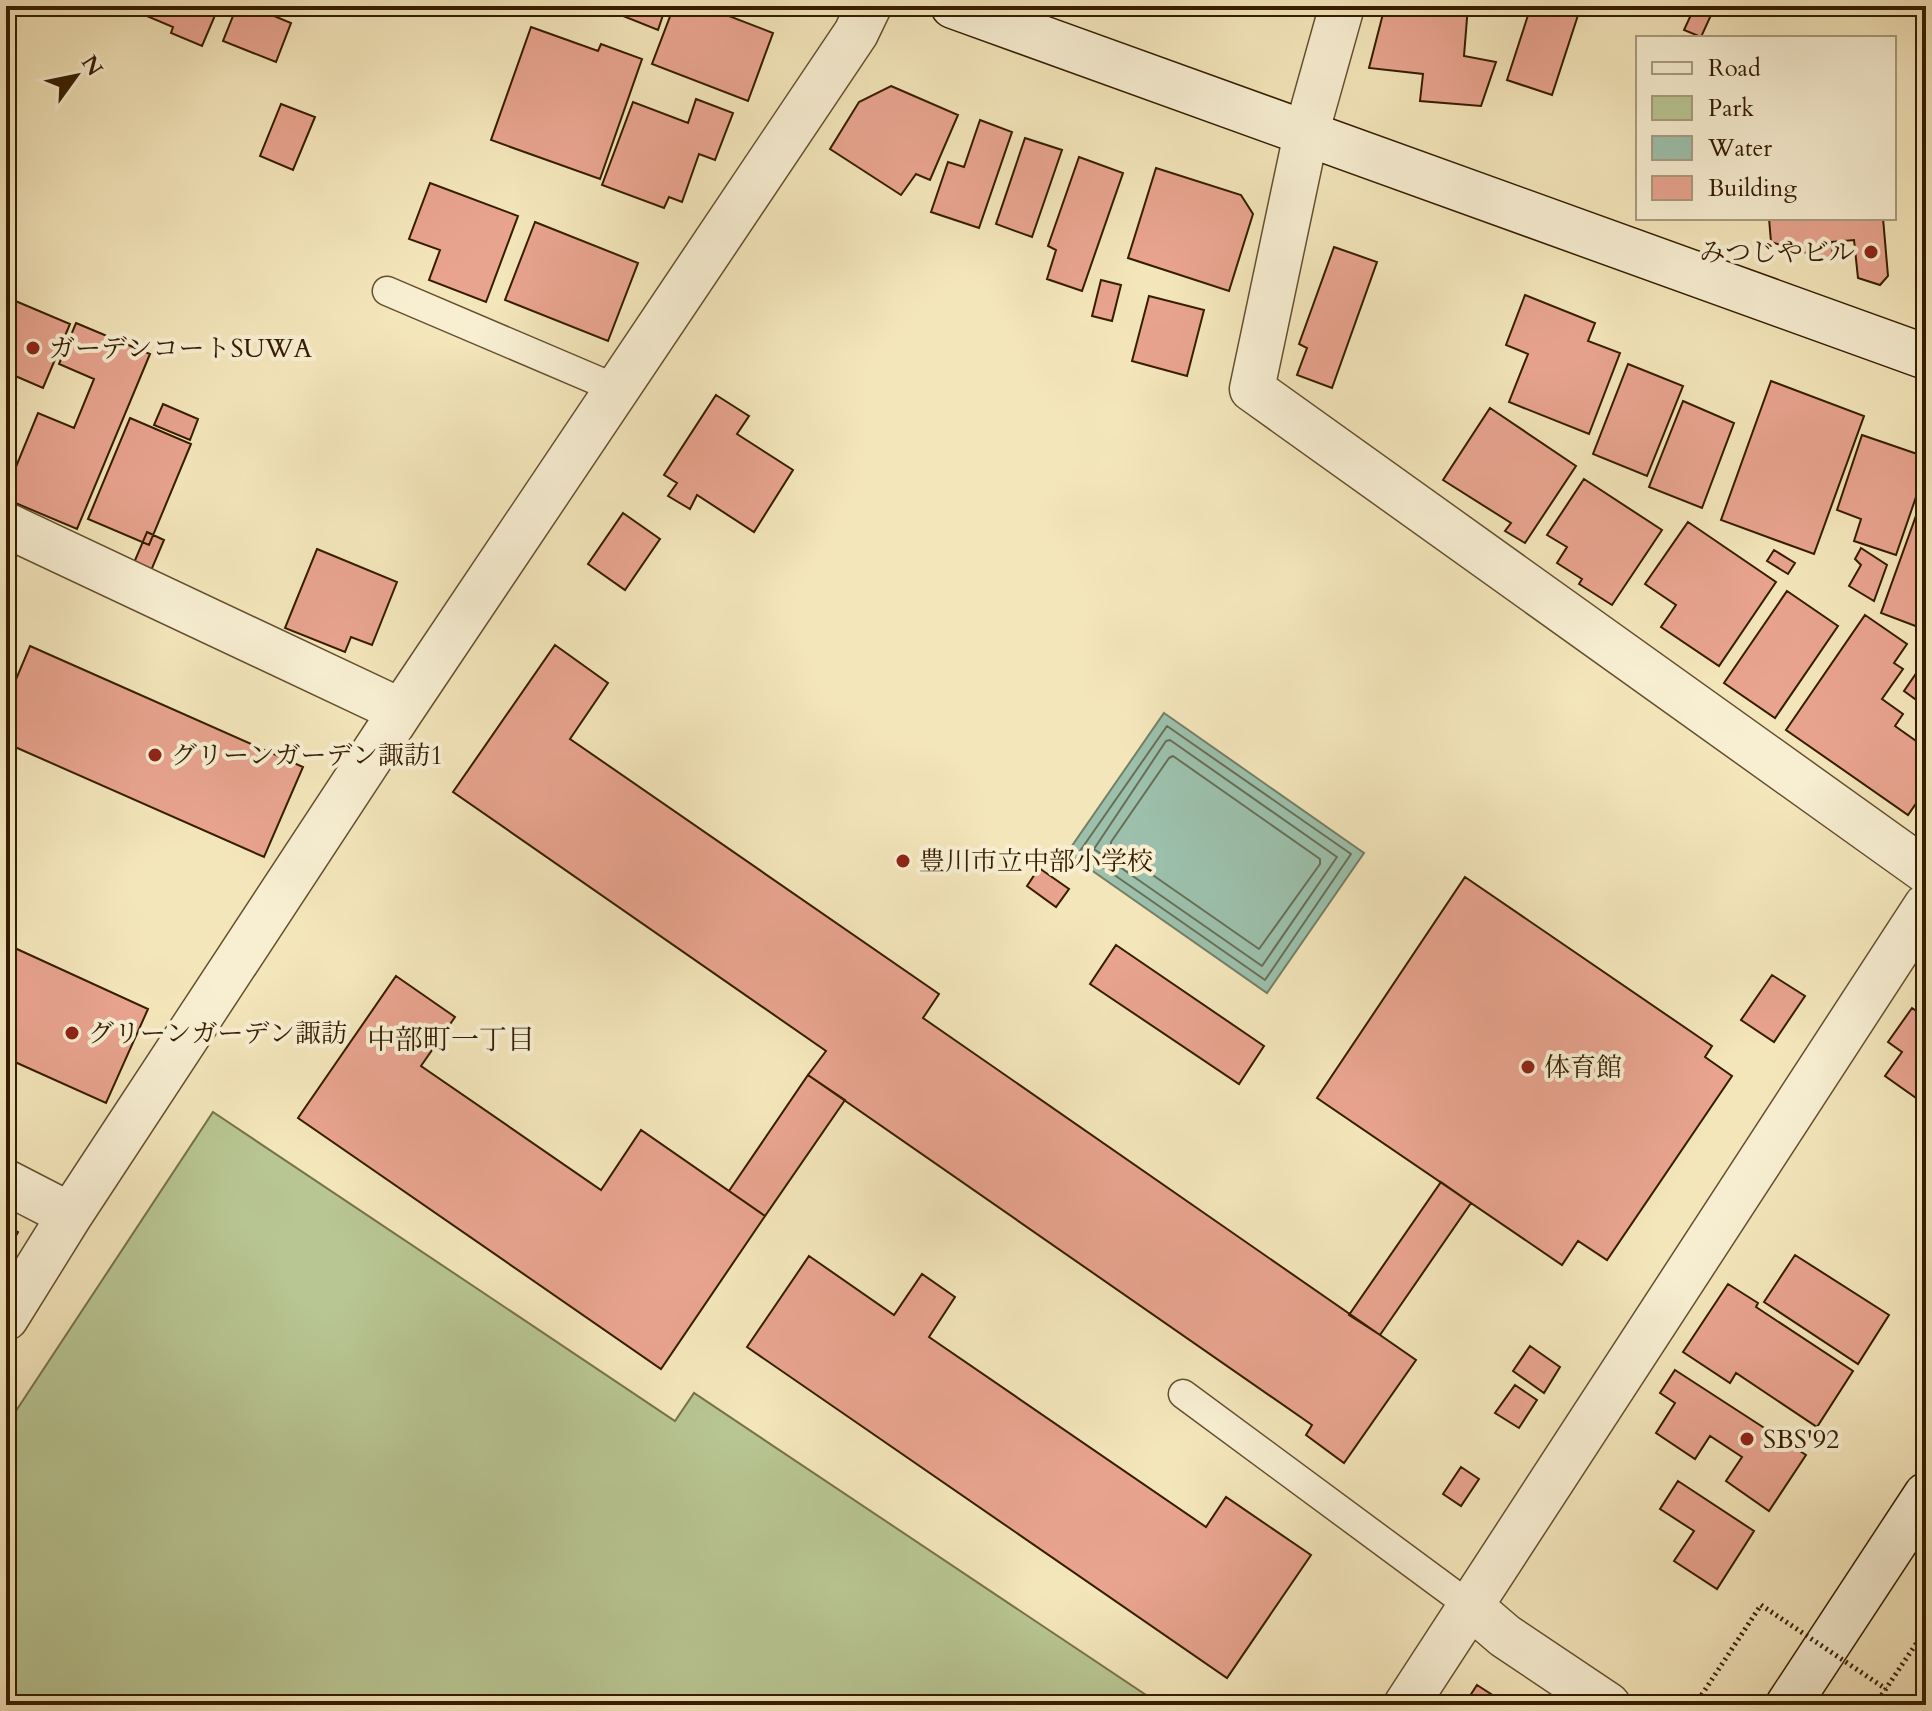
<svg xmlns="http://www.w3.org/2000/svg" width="1932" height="1711" font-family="Cardo,'Noto Serif JP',serif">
<rect width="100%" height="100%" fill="#f4e6bb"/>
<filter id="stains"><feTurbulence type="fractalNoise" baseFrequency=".0025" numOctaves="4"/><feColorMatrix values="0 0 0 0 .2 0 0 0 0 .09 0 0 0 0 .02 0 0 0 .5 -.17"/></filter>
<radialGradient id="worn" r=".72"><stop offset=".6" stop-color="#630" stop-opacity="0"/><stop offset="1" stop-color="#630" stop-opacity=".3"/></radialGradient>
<path fill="#b8c693" stroke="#76724a" stroke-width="2" d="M213,1112l462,309 19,-28 467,312h-1155v-279z"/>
<path fill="#9cc0ac" stroke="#737f67" stroke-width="2" d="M1164,713l200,140 -97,140 -200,-140z"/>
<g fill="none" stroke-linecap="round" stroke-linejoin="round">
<path stroke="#686e56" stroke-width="2" d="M1167,726l184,128 -86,126 -185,-129z
M1170,740l167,117 -75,109 -168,-117 72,-108z
M1173,756l147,103v5l-61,85 -148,-103v-4l58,-84z"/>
</g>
<path fill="#e9a490" stroke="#351d00" stroke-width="2" d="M145,6h74l-17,40 -31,-13 2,-6 -31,-13z
M237,6h13l41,17 -15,39 -53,-21z
M627,6h39l-8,24 -35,-14z
M674,6h29l70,27 -25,68 -96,-37z
M1385,6h83l-4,50 32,6 -15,44 -61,-5 3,-27 -54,-6z
M1531,6h50l-29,89 -45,-15z
M1695,6l17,7 -11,24 -17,-7z
M531,27l67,24 3,-7 41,15 -42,120 -109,-39z
M891,86l67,29 -28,65 -14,-6 -15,21 -71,-46 29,-47z
M696,99l37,14 -18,47 -16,-6 -17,48 -13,-5 -5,11 -62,-23 31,-83 55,21z
M281,104l34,13 -22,53 -33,-14z
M980,120l32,12 -33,96 -48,-16 17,-50 16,5z
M1025,138l37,12 -30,87 -36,-13z
M1079,157l44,16 -41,118 -35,-12 9,-29 -8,-4z
M1156,168l85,27 12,19 -24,77 -101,-33z
M430,183l88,33 -32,86 -57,-22 11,-30 -31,-11z
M1769,218h114l5,58 -8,9 -22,-7 -4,-38 -22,2 1,19 -62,-19z
M535,222l103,41 -30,78 -103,-41z
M1334,247l43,15 -45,126 -35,-13 10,-27 -8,-4z
M1101,280l20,5 -9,36 -20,-5z
M1525,295l70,28 -7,18 32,12 -31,81 -80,-32 19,-48 -22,-9z
M1149,296l55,14 -17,66 -55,-15z
M6,297l64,27 -27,64 -37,-16z
M76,323l74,31 -73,175 -71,-30v-8l32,-78 36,15 20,-49 -35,-15z
M1628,364l55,22 -36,90 -54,-22z
M1771,381l93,35 -50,138 -93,-34z
M716,395l33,21 -12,18 56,36 -39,62 -57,-37 -7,14 -22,-13 9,-13 -13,-8z
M6,399l10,5 -10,23z
M1683,401l51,22 -32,85 -53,-21z
M163,404l35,15 -8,21 -36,-15z
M1490,408l86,58 -51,77 -20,-12 6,-8 -68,-43z
M130,418l61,26 -42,101 -61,-26z
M1862,435l64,22v11l-30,87 -42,-14 7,-22 -24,-9z
M1584,479l78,51 -50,75 -33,-21 3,-5 -25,-16 10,-16 -20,-12z
M1926,488v142l-45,-17z
M623,513l37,26 -35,51 -37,-26z
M1688,522l88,60 -57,84 -58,-39 15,-22 -31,-21z
M147,532l17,8 -14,33 -17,-8z
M1861,548l26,17 -13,36 -25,-15 12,-21 -6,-6z
M317,549l80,33 -25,63 -21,-8 -6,15 -60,-24z
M1774,550l21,13 -7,11 -21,-13z
M1787,591l51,35 -63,92 -51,-35z
M6,601l9,4 -9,20z
M1865,615l42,29 -13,19 9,6 -21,30 21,15 -8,12 31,22v41l-18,26 -122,-85z
M555,645l53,38 -38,56 369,255 -16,24 493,342 -72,103 -38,-28 6,-10 -504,-350 18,-24 -373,-259z
M30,646l273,121 -39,90 -258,-114v-40z
M1926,659v48l-22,-16z
M1039,868l30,21 -13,18 -29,-21z
M1465,877l247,169 -7,11 27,19 -125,184 -29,-19 -16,24 -245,-167z
M6,944l142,65 -42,94 -100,-45z
M1116,945l148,101 -25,38 -149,-100z
M1772,975l33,21 -31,46 -33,-22z
M396,976l59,41 -34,49 180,124 40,-60 124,86 -104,153 -363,-251z
M1912,1008l12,8 2,-2v91l-41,-29 17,-24 -14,-10z
M808,1075l37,25 -80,116 -36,-25z
M1441,1182l30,21 -91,132 -31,-20z
M6,1225l12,7 -12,22z
M1795,1255l94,60 -31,49 -94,-62z
M809,1256l85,59 28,-41 33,23 -26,40 277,190 20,-30 85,58 -84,123 -480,-331z
M1728,1284l30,19 -2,4 97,64 -36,56 -81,-54 -6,10 -47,-31z
M1530,1346l30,21 -16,26 -31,-22z
M1675,1370l131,85 -37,56 -43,-30 16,-24 -32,-21 -15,23 -39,-26 19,-30 -15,-10z
M1515,1385l22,15 -18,28 -24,-15z
M1461,1467l18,12 -18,27 -18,-12z
M1678,1481l76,50 -37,58 -43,-28 20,-30 -34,-22z
M1477,1685l31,20h-44z"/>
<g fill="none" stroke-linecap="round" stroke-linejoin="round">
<g stroke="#654f2f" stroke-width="31">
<path id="lane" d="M387,291l230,98
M1183,1394l287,212"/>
</g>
<g stroke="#654f2f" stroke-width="47">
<path id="street" d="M1342,6l-36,128 -54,255 674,482
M6,525l395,186
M6,1182l64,33
M6,1318l64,-103 331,-504 455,-678 13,-27
M1470,1606l35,30 103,69
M1406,1705l520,-799"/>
</g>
<g stroke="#351d00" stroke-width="47">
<path id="secondary" d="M953,6l973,351
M1788,1705l138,-210"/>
</g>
<path stroke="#351d00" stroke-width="5" stroke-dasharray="2 4" stroke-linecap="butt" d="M1685,1701l6,4
M1695,1705l66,-100
M1875,1705l51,-76"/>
<use href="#lane" stroke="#f8efd3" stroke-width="28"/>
<use href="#street" stroke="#f8efd3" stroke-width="44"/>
<use href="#secondary" stroke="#f8efd3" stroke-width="44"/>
<path stroke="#351d00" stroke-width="5" stroke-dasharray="2 4" stroke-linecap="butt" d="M1761,1605l125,84"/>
</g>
<g fill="#8f2418" stroke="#f8efd3" stroke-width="3">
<circle cx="1871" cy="252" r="8"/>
<circle cx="33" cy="348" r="8"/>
<circle cx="155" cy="755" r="8"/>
<circle cx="903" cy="861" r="8"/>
<circle cx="72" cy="1033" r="8"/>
<circle cx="1528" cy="1067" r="8"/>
<circle cx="1747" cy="1439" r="8"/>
</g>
<g text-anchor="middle" stroke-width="8" stroke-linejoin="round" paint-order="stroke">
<g font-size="26" fill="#351d00" stroke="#f8efd3" text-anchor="start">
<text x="1855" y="261" text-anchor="end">みつじやビル</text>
<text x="49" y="357">ガーデンコートSUWA</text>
<text x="171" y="764">グリーンガーデン諏訪1</text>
<text x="919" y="870">豊川市立中部小学校</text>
<text x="88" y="1042">グリーンガーデン諏訪</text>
<text x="1544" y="1076">体育館</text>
<text x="1763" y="1448">SBS'92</text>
</g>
<g font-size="28" fill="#351d00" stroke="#f8efd3">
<text x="451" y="1049">中部町一丁目</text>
</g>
</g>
<rect width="1932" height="1711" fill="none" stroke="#f4e6bb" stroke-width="32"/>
<rect x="8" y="8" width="1916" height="1695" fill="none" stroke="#351d00" stroke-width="4"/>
<rect x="16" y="16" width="1900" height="1679" fill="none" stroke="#351d00" stroke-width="2"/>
<rect x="1636" y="36" width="260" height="184" fill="#f8efd3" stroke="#aa9b7f" stroke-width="2"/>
<rect x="1652" y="62" width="40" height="12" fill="#f8efd3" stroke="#aa9b7f" stroke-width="2"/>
<text x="1708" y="76" font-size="24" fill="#351d00">Road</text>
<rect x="1652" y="96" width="40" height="24" fill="#b8c693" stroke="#aa9b7f" stroke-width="2"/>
<text x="1708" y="116" font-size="24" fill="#351d00">Park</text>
<rect x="1652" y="136" width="40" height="24" fill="#9cc0ac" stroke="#aa9b7f" stroke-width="2"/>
<text x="1708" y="156" font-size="24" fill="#351d00">Water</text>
<rect x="1652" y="176" width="40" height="24" fill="#e9a490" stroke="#aa9b7f" stroke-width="2"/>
<text x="1708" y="196" font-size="24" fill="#351d00">Building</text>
<g transform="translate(76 76) rotate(57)" stroke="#f8efd3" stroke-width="6" paint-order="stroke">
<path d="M0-6L14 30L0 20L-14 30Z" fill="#351d00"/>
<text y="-12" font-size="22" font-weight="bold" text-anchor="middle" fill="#351d00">N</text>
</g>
<rect width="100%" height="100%" filter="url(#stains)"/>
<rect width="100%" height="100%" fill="url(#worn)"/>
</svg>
